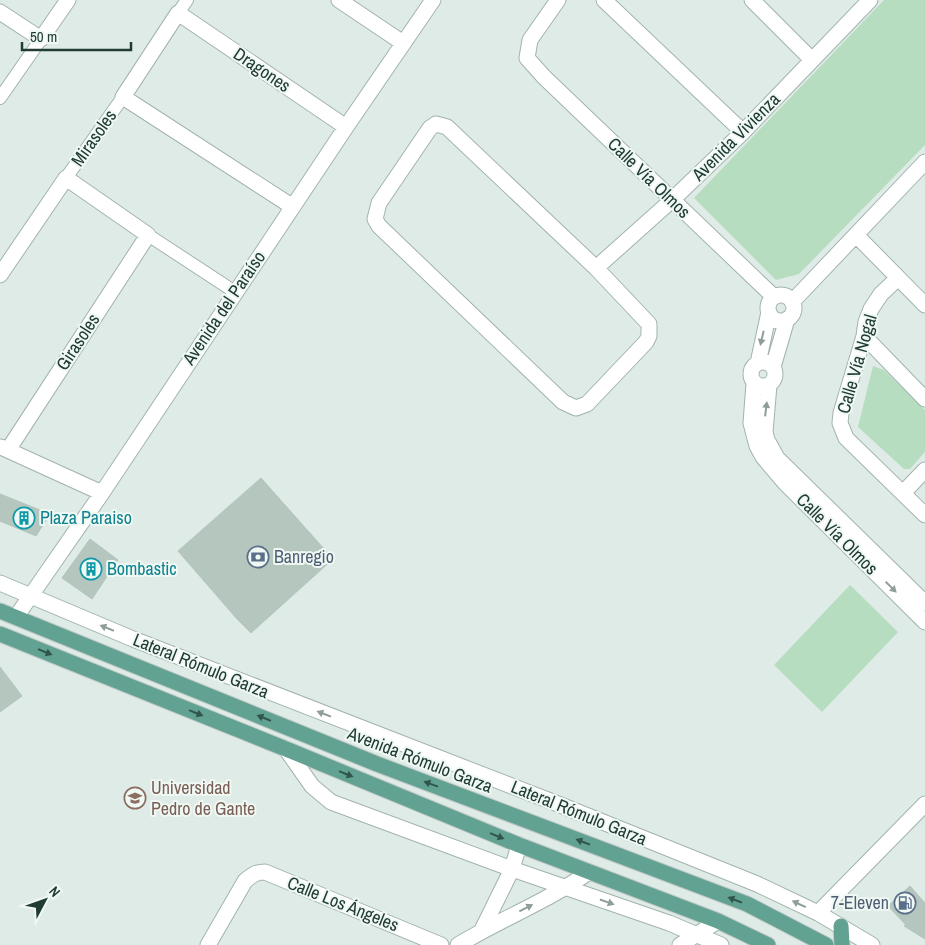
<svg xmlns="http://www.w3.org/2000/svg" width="925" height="945" font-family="'Archivo Narrow',sans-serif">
<rect width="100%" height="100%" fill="#dfebe6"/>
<path fill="#b7ddc1" d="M884,0h41v145l-126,129 -23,6 -82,-82z
M873,366l11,4 41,40v42l-15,17h-6l-46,-42z
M850,585l48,47 -76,80 -48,-47z"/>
<path fill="#b5c6bf" stroke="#b2c5bd" d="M261,478l72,81 -82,74 -14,-14 -59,-68z
M0,494l50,20 -14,22 -36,-15z
M90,539l28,21 -26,39 -30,-21z
M0,667l22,29 -22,16z
M910,886l15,17v36l-21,-13 2,-1 -18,-19z"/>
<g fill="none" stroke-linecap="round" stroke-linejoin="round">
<g stroke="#a2b3ad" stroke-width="14">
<path id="pedestrian" d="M178,13l9,-13
M0,98l41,-59
M66,178l57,-81
M148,235l87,57"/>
</g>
<g stroke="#a2b3ad" stroke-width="17">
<path id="minor" d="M339,0l64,43
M558,0l-28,40 -3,18 17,19 230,220
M604,0l139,132
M752,0l60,60
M0,12l41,27 27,-39
M436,124l11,3 149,141 53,56v12l-3,6 -59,62 -11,4 -13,-6 -184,-176 -4,-7 4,-16 51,-75z
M293,207l-170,-110 55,-84 168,114
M856,235l69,70
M596,268l76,-68 71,-68 127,-132
M0,275l66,-97 82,57 -140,215
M898,278l-17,16 -10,15 -5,13 -2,14 -23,77 -1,10 6,15 79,77
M768 308a13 13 0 1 1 26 0a13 13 0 1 1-26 0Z
M792,302l133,-140
M864,336l61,63
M751 374a12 12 0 1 1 24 0a12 12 0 1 1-24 0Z
M758,363l11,-51
M773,367l14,-48
M754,383l-3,40 6,23 6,11 22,26 140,139
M769,385l-4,47 2,8 10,18 148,145
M1,447l101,46
M903,493l22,-23
M16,617l86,-124 244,-366 87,-127
M818,913l107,-109
M482,930l30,-61 7,-24
M208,945l37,-64c7,-6 11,-9 20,-9l176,73
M458,945c43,-26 90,-44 131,-73
M680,945l38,-24"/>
</g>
<g stroke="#a2b3ad" stroke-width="17">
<path id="tertiary" d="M0,583l133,56 425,165 199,80 61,29 54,32
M286,749l26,37 19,16 181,67 157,54 52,22"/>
</g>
<g stroke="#c1c8c6" stroke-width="17">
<path id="primary" d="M0,611l377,153 370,140 79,41
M0,634l286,115 233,96 199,76 50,24
M841,926l1,19"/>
</g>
<use href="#pedestrian" stroke="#fff" stroke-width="12"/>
<use href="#minor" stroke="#fff" stroke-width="15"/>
<use href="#tertiary" stroke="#fff" stroke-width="15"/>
<use href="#primary" stroke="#62a292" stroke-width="15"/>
</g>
<defs><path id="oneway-solid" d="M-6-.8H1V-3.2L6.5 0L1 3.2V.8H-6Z" transform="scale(1.25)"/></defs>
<g fill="#909e9a">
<use href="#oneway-solid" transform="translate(762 338) rotate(103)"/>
<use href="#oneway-solid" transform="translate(766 409) rotate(-83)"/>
<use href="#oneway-solid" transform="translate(891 587) rotate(45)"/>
<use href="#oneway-solid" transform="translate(107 628) rotate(-158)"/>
<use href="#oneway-solid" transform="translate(324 714) rotate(-159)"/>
<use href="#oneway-solid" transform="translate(607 902) rotate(19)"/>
<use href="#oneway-solid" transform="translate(799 904) rotate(-155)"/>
<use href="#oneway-solid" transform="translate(526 908) rotate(-27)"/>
</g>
<g fill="#30564c">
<use href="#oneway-solid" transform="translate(45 652) rotate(22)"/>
<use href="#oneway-solid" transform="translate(196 713) rotate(22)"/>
<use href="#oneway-solid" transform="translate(264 718) rotate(-158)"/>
<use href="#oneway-solid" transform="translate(346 774) rotate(22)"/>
<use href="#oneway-solid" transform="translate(431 784) rotate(-160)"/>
<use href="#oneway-solid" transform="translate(497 836) rotate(22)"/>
<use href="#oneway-solid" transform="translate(583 842) rotate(-159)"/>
<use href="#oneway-solid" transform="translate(735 900) rotate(-159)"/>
</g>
<defs>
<g id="building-ring" transform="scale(1.125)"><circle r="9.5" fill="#f0f8f4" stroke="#0f9aa8" stroke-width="1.5"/><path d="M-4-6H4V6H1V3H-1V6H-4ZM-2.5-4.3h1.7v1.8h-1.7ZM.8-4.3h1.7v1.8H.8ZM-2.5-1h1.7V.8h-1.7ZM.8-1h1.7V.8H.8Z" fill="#0f9aa8"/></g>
<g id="bank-ring" transform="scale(1.125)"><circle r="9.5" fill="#f0f8f4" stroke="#5c6f8a" stroke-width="1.5"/><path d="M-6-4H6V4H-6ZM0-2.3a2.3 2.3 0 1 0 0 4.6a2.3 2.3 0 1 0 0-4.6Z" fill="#5c6f8a"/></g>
<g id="school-ring" transform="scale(1.125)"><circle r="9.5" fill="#f0f8f4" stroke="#8d6e63" stroke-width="1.5"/><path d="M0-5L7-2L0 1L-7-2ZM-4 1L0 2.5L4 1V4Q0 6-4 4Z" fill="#8d6e63"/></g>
<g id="fuel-ring" transform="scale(1.125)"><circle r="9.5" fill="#f0f8f4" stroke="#5c6f8a" stroke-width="1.5"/><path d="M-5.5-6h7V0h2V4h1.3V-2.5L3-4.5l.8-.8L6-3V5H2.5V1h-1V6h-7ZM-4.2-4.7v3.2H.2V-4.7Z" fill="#5c6f8a"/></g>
</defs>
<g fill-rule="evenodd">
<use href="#building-ring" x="24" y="518"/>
<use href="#bank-ring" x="258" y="557"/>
<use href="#building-ring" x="91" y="569"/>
<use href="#school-ring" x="135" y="798"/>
<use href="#fuel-ring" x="905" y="903"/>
</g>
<g text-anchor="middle" stroke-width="4" stroke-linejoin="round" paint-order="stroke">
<g font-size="18" fill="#203c34" stroke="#f0f8f4">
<text transform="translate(262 70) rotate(34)" y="6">Dragones</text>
<text transform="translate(736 137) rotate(-45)" y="6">Avenida Vivienza</text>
<text transform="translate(94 138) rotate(-55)" y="6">Mirasoles</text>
<text transform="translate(649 178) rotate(44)" y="6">Calle Vía Olmos</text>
<text transform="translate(224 308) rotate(-56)" y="6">Avenida del Paraíso</text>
<text transform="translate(78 342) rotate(-57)" y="6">Girasoles</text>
<text transform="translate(857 364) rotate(-74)" y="6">Calle Vía Nogal</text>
<text transform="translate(837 534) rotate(45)" y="6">Calle Vía Olmos</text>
<text transform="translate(201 666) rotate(22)" y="6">Lateral Rómulo Garza</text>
<text transform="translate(420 760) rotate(21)" y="6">Avenida Rómulo Garza</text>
<text transform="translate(579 813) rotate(22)" y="6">Lateral Rómulo Garza</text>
<text transform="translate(343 904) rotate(22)" y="6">Calle Los Ángeles</text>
</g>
<g font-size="18" fill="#0d838f" stroke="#f0f8f4" text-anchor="start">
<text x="40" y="524">Plaza Paraiso</text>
<text x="107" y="575">Bombastic</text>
</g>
<g font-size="18" fill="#4e5e75" stroke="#f0f8f4" text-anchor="start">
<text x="274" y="563">Banregio</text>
<text x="889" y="909" text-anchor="end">7-Eleven</text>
</g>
<g font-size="18" fill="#785e54" stroke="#f0f8f4" text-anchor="start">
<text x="151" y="794">Universidad<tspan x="151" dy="21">Pedro de Gante</tspan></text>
</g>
</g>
<g transform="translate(45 900) rotate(49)" stroke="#f0f8f4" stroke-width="4" paint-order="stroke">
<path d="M0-4L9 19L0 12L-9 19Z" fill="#203c34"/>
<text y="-8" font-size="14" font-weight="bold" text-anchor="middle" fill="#203c34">N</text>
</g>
<path d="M22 42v8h109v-8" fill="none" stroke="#203c34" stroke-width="2.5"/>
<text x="30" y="42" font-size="15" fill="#203c34" stroke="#f0f8f4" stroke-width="4" paint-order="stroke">50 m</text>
</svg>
